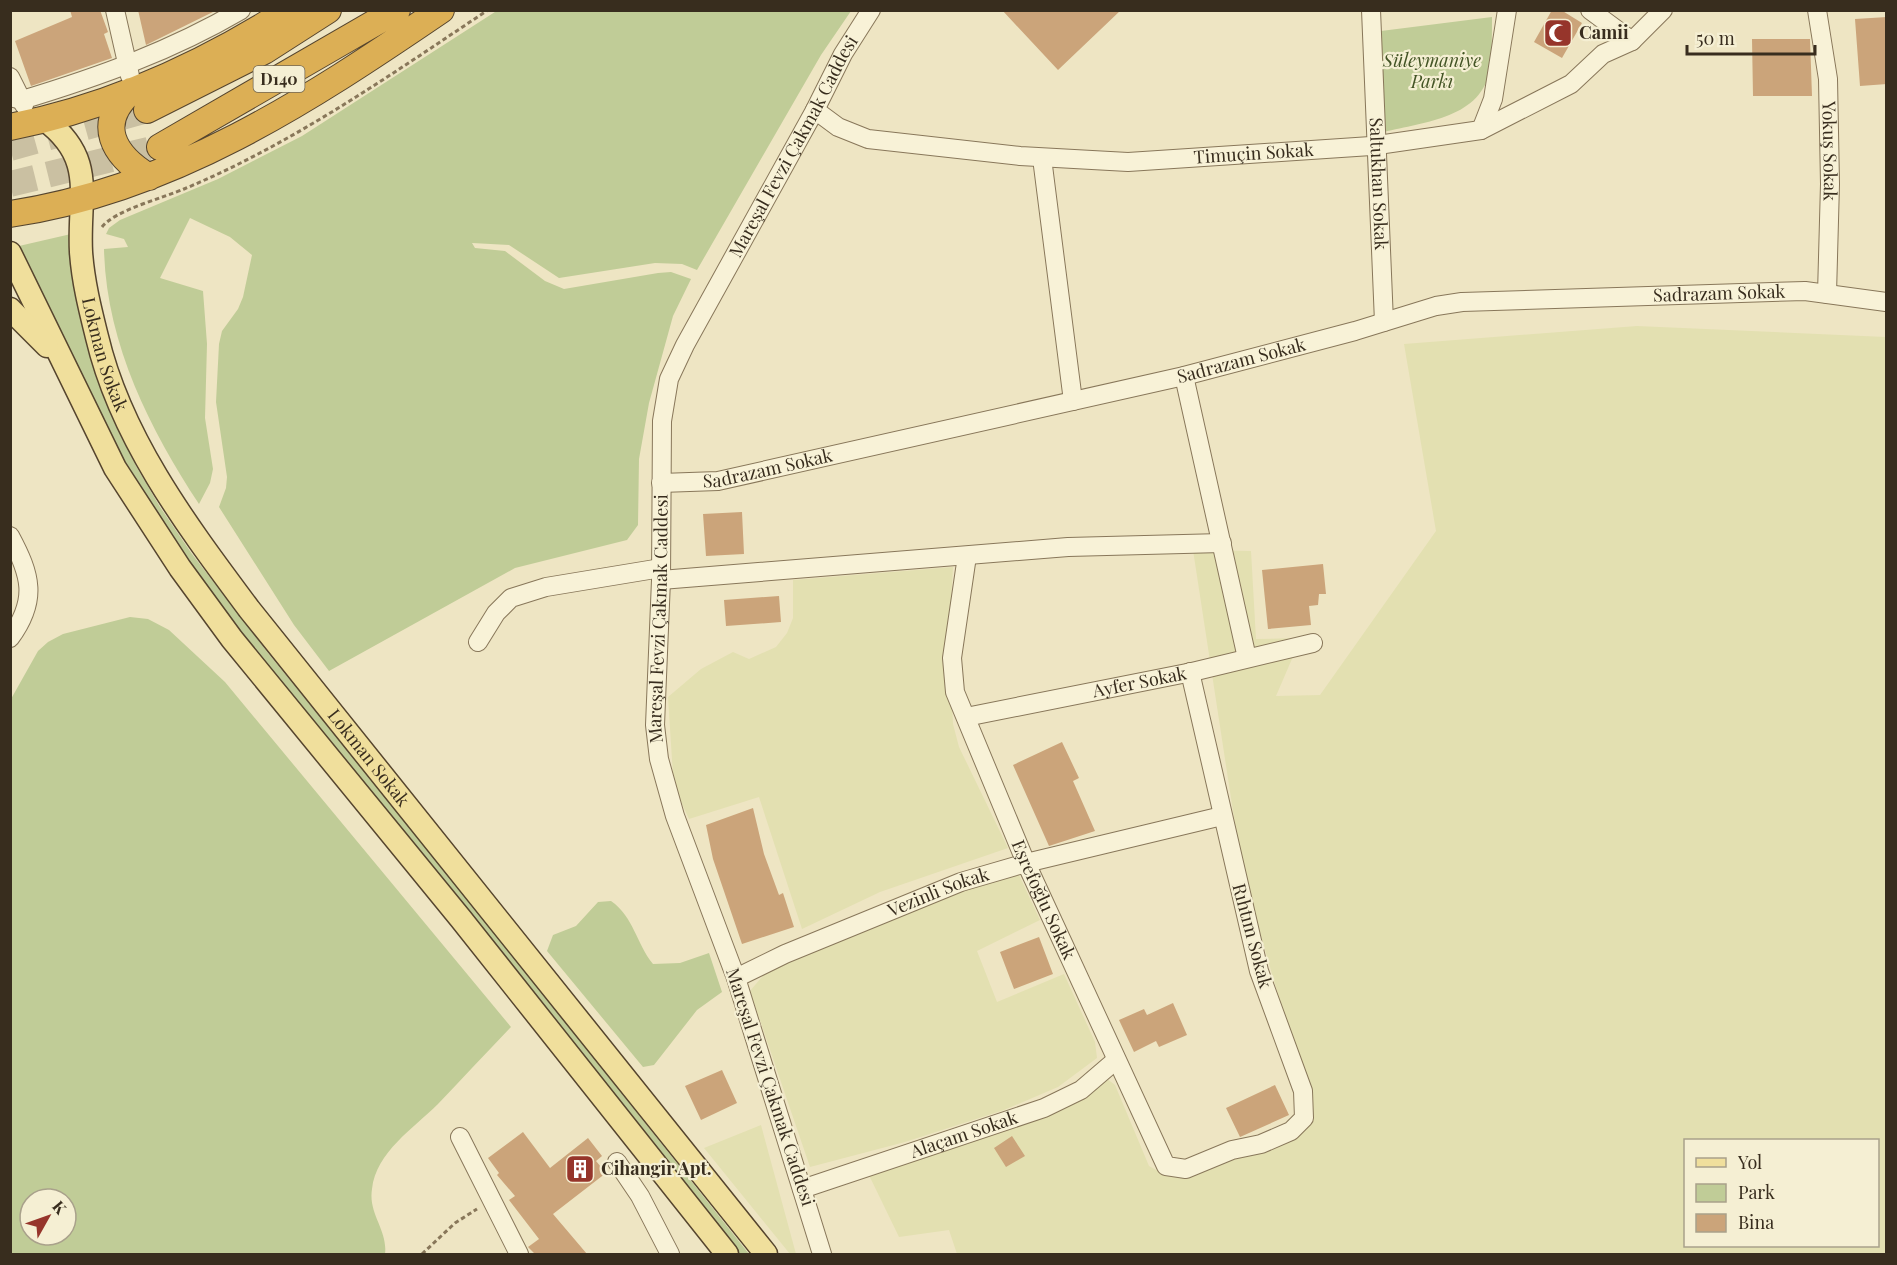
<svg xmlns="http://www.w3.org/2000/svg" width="1897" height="1265" font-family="'Playfair Display',serif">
<rect width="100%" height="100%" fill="#eee5c3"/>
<path fill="#e3e0b1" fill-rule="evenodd" d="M1637,326l249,11v917h-929l-8,-24 -50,7 -33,-68 240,-91 9,7 34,81 9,5 20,-3 122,-41 -4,-70 -54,-187 -49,-320 58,1 5,88 45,-1 -25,58 44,-1 116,-164 -32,-187zM1686,1140h192v106h-192z
M953,567l-4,68 4,89 6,23 49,101 -128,44 -78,37 -43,-132 -70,22 -12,-26 -4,-18 -5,-78 33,-28 32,-17 16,7 27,-12 11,-14 6,-15v-38z
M1013,862l27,58 -63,31 20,51 67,-28 31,68 2,16 -39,29 -54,23 -99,32 -95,25 -60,-176 22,-26z
M761,1125l35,129h-6l-86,-106z"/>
<path fill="#c0cc97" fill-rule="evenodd" d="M498,10l353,1 -30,44 -124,215 -15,-6 -27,-1 -96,15 -50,-33 -37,-2 3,5 30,3 40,30 19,8 94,-16 13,-1 20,7 -18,37 -24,87 -10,56 -1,66 -11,15 -112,28 -186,103 -35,-46 -75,-118 7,-19 1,-11 -11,-75 3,-58 3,-13 16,-22 5,-12 9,-42 -22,-18 -40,-19 -30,60 43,13 4,53 -2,74 8,51 -3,14 -11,21c-50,-76 -93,-162 -95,-255l24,-2 -4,-8 -18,-5 3,-6 11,-8 98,-41 84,-43z
M1492,17c0,17 0,34 -2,51 -7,50 -66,54 -106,64l-3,-101z
M71,234l40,179 25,53 24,41 32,47 76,99 198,244 283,357h-12l-531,-666 -42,-61 -44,-72 -101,-209z
M130,617l18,2 21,11 56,52 286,345c-24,25 -48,51 -73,77 -24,24 -62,48 -66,85 -4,25 16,41 13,65h-374v-555l27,-48 10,-9 15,-8zM30,1199h36v36h-36z
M611,901c23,16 25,42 42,63l27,-1 29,-10 13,39 -25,18 -43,55 -11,2 -96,-116 6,-16 23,-9 22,-24z"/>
<path fill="#cba47a" d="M70,10h30l8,22 -4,2 8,24 -81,28 -16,-45 57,-24z
M138,10h79l-71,35z
M1002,10h119l-63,60z
M1552,10h9l21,13 -20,35 -28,-16z
M1887,17v67l-27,2 -5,-67z
M1752,39h58l2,57h-59z
M742,512l2,42 -38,2 -3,-42z
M1323,564l3,30h-7l-1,11 -9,1 2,19 -43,4 -6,-59z
M779,596l2,26 -55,4 -2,-26z
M1062,742l17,36 -6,3 22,50 -46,15 -36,-81z
M753,808l11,46 15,41 4,-2 11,34 -52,17 -29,-85 -7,-34z
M1039,937l14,37 -39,15 -14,-37z
M1173,1003l14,32 -28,12 -3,-6 -22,11 -15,-32 25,-11 3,6z
M722,1070l15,33 -36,17 -16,-34z
M1275,1085l14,30 -49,22 -14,-29z
M523,1132l27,36 38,-30 14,18 -6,5 10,12 -53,41 34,40h-52l-7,-7 11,-8 -30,-39 6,-4 -18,-21 2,-2 -11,-15z
M1012,1136l13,20 -19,11 -12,-19z"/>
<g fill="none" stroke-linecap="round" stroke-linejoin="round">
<path stroke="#cac0a2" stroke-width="26" stroke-dasharray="26 13" stroke-linecap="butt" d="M10,148l137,-38
M10,184l150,-37"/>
<g stroke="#88775a" stroke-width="20">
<g id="minor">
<path d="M115,10l15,66"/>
<path id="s1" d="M1371,10l13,312"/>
<path d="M1590,10l42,31"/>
<path id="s2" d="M1817,10l11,69 2,105 -3,110"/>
<path d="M10,77l14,28"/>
<path d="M10,97l12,3c76,-23 149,-49 219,-90"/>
<path id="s3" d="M815,110l23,17 30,12 152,17 108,6 243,-16 110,-16 90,-46 32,-30 29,-13 31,-31"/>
<path d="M1481,130l12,-31 14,-89"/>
<path d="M1042,158l31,243"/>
<path d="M1184,376l63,282"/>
<path id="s4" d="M661,483l57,-2 466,-105 171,-45 81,-25 26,-4 343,-11 81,11"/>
<path d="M10,536c21,39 28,64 0,102"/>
<path id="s5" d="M967,556l-15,102 3,34 71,171 140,303 20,3 46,-19 29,-6 30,-13 13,-13 -1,-27 -44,-120 -69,-299"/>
<path d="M661,580l407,-33 154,-4"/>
<path d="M478,642l18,-29 15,-15 35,-11 115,-19"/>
<path id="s6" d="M966,717l226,-45 121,-29"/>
<path id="s7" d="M736,978l49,-24 176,-72 65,-19 196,-47"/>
<path d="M460,1137l59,117"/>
<path d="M617,1162l23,34 30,58"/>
<path id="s8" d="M802,1189l242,-81 37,-18 35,-30"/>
<path id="s9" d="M822,1254l-86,-276 -61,-162 -16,-57 -4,-34 6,-145 1,-159 7,-42 16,-34 130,-235 28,-56 28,-44"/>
</g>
</g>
<g stroke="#56452e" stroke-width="25">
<g id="major">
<path id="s10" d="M45,120c52,39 33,76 36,132 2,29 9,57 16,85 24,102 91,190 152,272l517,645"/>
<path d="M10,253l105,215 65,100 52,71 229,280 266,335"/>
<path d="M10,309l37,37"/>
</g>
</g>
<g stroke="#56452e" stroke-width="28">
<path id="highway" d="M131,91c-36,33 -18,64 18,86
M147,110l117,-59 64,-41
M10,127c101,-20 193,-62 279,-117
M160,147l237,-137
M10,214c162,-24 299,-114 431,-204"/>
</g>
<path stroke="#88775a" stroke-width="3" stroke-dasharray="4.5 3" stroke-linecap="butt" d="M102,227c13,-17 61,-29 82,-38 110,-46 206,-114 304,-179
M422,1254l33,-31 22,-14"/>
<use href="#minor" stroke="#f8f2d7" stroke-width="18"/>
<use href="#major" stroke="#f0df9c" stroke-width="22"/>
<use href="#highway" stroke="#dcaf55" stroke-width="26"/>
</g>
<defs>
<g id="mosque-square" transform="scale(1.5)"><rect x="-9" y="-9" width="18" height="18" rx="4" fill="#96352b" stroke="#f5efd3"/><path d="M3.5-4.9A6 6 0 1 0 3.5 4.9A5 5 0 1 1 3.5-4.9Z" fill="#fff"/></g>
<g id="building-square" transform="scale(1.5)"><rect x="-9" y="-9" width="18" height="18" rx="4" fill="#96352b" stroke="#f5efd3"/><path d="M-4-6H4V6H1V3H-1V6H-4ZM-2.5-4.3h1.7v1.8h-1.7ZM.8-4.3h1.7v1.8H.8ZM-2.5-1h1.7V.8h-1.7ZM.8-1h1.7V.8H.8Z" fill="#fff"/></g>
</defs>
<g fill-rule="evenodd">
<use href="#mosque-square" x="1558" y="33"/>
<use href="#building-square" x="580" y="1169"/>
</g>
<g text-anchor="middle" stroke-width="4.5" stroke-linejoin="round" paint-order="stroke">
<rect fill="#f5efd3" stroke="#716754" stroke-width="1.5" x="253.5" y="66" width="51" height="26" rx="4.5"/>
<g font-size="16" font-weight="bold" fill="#382d1e">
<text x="279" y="85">D140</text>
</g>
<g font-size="18" font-weight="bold" fill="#382d1e" stroke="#f5efd3" text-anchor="start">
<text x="1579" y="39">Camii</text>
<text x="601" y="1175">Cihangir Apt.</text>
</g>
<g font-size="18" font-style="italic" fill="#435425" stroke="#f5efd3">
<text x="1432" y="67">Süleymaniye<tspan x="1432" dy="21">Parkı</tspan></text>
</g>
<g font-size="18" fill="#382d1e" stroke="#f5efd3">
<text dy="6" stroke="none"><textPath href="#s9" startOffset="1166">Mareşal Fevzi Çakmak Caddesi</textPath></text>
<text dy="6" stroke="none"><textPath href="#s2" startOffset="142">Yokuş Sokak</textPath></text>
<text dy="6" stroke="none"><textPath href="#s3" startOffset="448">Timuçin Sokak</textPath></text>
<text dy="6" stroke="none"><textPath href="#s1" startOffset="174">Saltukhan Sokak</textPath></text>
<text dy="6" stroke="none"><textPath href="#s4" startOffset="1080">Sadrazam Sokak</textPath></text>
<text dy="6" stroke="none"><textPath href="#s10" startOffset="250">Lokman Sokak</textPath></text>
<text dy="6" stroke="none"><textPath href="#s4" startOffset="594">Sadrazam Sokak</textPath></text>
<text dy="6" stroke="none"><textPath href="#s4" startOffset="108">Sadrazam Sokak</textPath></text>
<text dy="6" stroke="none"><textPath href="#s9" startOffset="662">Mareşal Fevzi Çakmak Caddesi</textPath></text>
<text dy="6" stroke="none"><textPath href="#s6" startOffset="177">Ayfer Sokak</textPath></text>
<text dy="6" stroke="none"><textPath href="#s10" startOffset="736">Lokman Sokak</textPath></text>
<text dy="6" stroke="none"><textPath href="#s7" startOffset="220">Vezinli Sokak</textPath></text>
<text dy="6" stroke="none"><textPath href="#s5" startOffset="363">Eşrefoğlu Sokak</textPath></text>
<text transform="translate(1252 936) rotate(75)" y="6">Rıhtım Sokak</text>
<text transform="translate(770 1087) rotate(72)" y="6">Mareşal Fevzi Çakmak Caddesi</text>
<text dy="6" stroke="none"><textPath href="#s8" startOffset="171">Alaçam Sokak</textPath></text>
</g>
</g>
<rect width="1897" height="1265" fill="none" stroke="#382d1e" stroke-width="24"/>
<rect x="1684" y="1139" width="195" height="108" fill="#f5efd3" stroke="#a9a18b" stroke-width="1.5"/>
<rect x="1696" y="1158" width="30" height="9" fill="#f0df9c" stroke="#a9a18b" stroke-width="1.5"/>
<text x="1738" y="1169" font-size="18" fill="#382d1e">Yol</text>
<rect x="1696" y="1184" width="30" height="18" fill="#c0cc97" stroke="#a9a18b" stroke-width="1.5"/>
<text x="1738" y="1199" font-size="18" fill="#382d1e">Park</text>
<rect x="1696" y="1214" width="30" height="18" fill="#cba47a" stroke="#a9a18b" stroke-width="1.5"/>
<text x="1738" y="1229" font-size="18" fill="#382d1e">Bina</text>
<g transform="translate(48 1217) rotate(50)"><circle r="28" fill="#f5efd3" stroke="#a9a18b" stroke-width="1.5"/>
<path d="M0-4.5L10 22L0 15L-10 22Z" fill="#96352b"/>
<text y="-9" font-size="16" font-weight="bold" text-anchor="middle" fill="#382d1e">K</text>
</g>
<path d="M1687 45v9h128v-9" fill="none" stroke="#382d1e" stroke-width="3"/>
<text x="1696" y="45" font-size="18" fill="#382d1e" stroke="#f5efd3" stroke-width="4.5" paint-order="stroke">50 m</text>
</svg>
